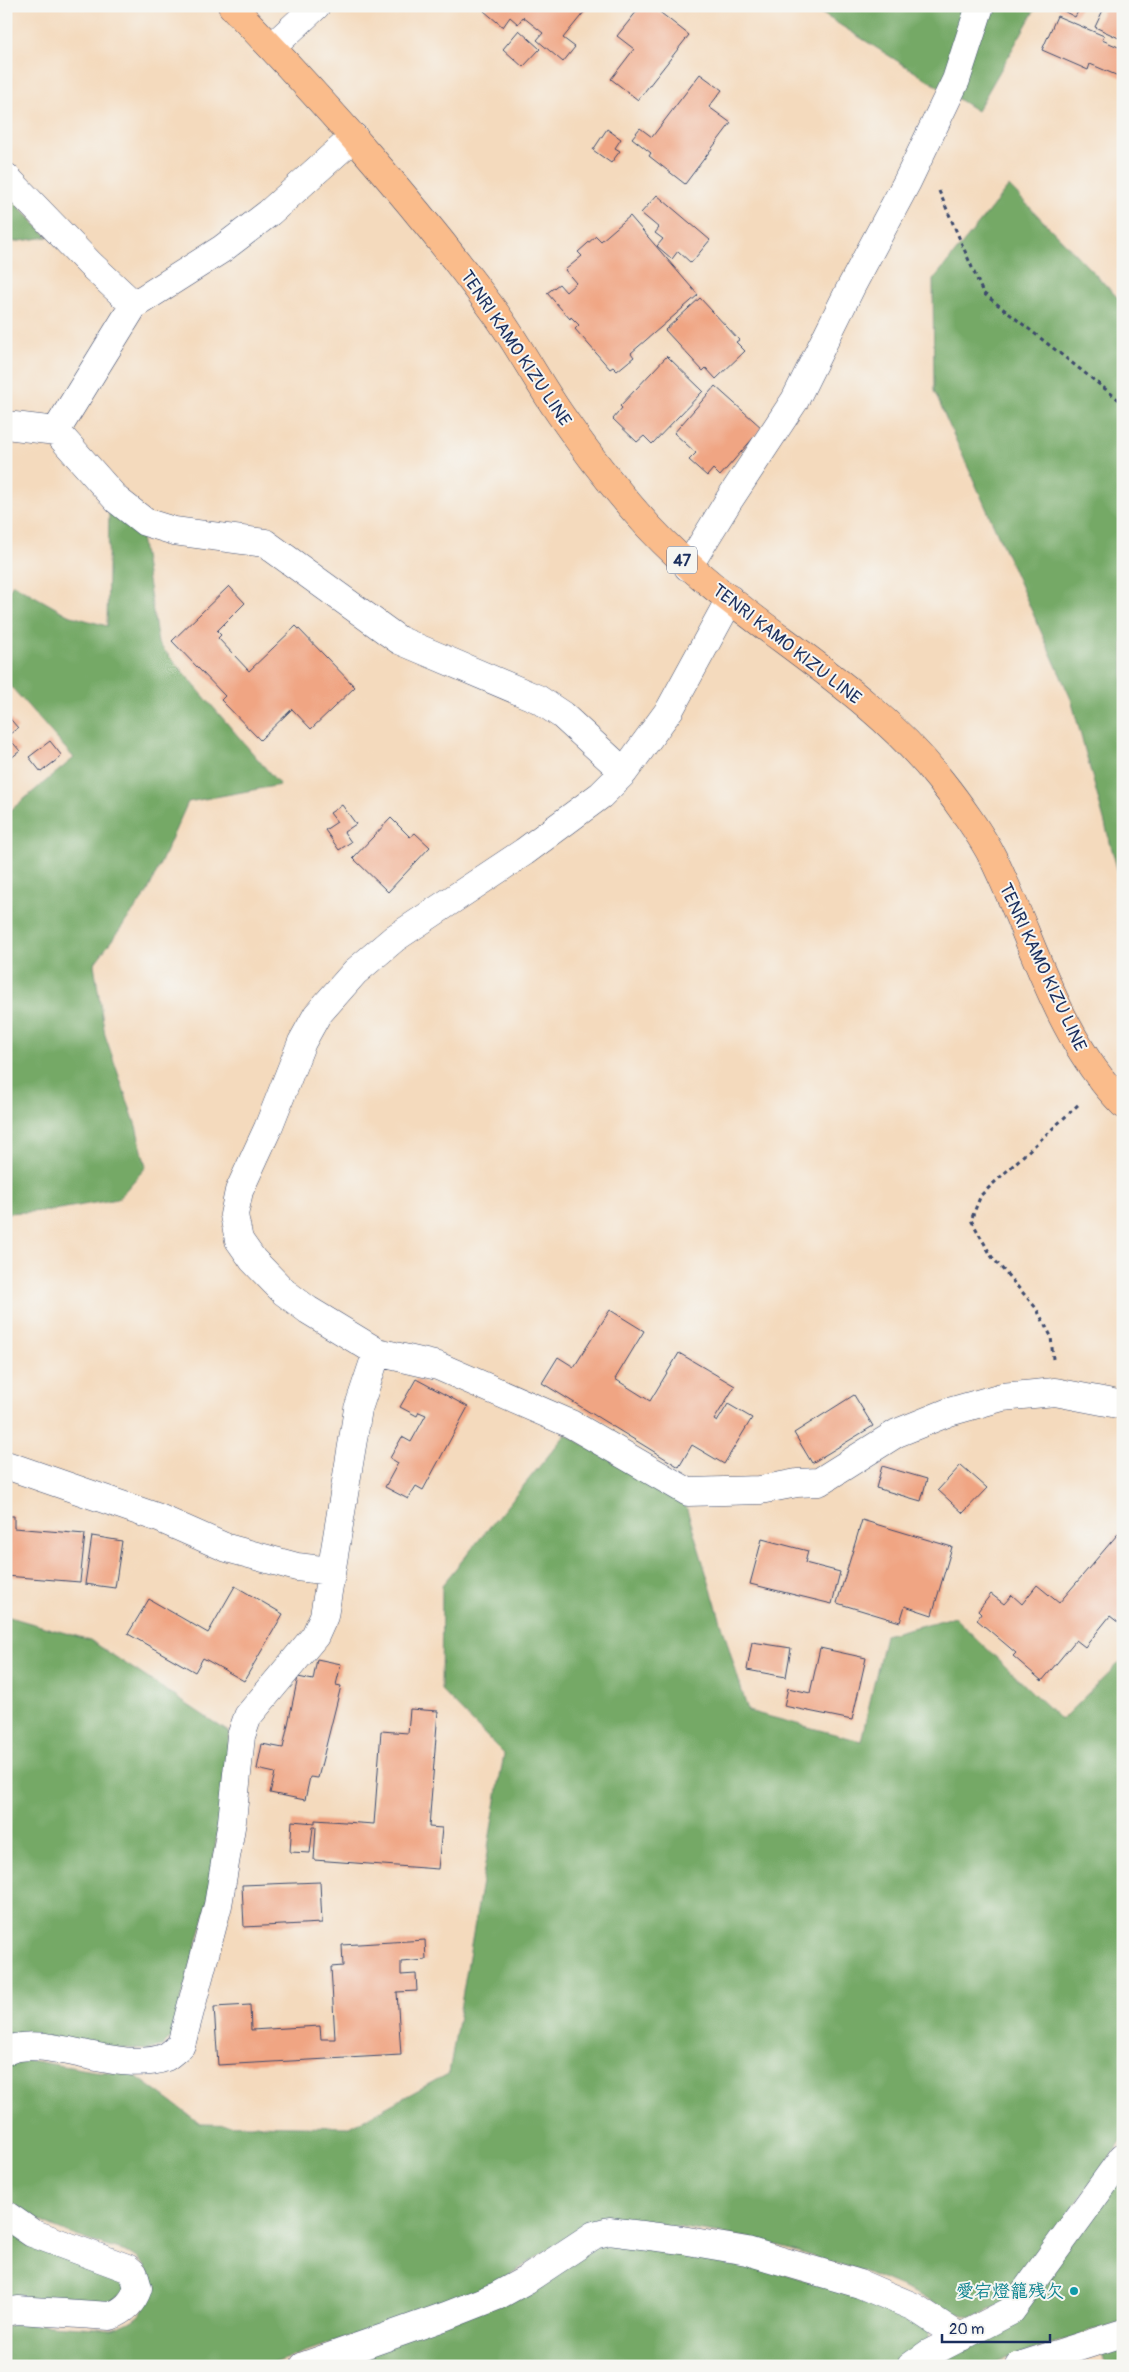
<svg xmlns="http://www.w3.org/2000/svg" width="1129" height="2372" font-family="Pangolin,'Klee One',sans-serif">
<rect width="100%" height="100%" fill="#f6f6f2"/>
<filter id="ink" filterUnits="userSpaceOnUse"><feTurbulence type="fractalNoise" baseFrequency=".02" numOctaves="2"/><feDisplacementMap in="SourceGraphic" scale="10" xChannelSelector="R" yChannelSelector="G"/><feConvolveMatrix kernelMatrix="1 2 1 2 8 2 1 2 1" color-interpolation-filters="sRGB"/></filter>
<filter id="wash" filterUnits="userSpaceOnUse"><feTurbulence type="fractalNoise" baseFrequency=".0096" numOctaves="4" result="noise"/><feDisplacementMap in="SourceGraphic" scale="20" xChannelSelector="R" yChannelSelector="G"/><feGaussianBlur stdDeviation="1.12" result="paint"/><feColorMatrix in="noise" values="0 0 0 0 0 0 0 0 0 0 0 0 0 0 0 0 0 1.4 0 .05"/><feComposite in="paint" operator="in"/></filter>
<g filter="url(#wash)">
<rect width="100%" height="100%" fill="#f4dabd"/>
<path fill="#74a966" stroke="#486c62" d="M810,6h227l-60,105z
M1009,186l114,117v587l-52,-191 -137,-308 -1,-111z
M6,193l42,44 -42,6z
M109,508l31,23 18,112 122,142 -92,17 -41,91 -53,71 11,71 31,91 10,41 -28,32 -70,12 -42,2v-399l68,-56 -68,-77v-87l7,-10 55,31 39,11z
M566,1434l119,69 63,208 113,30 24,-106 69,-18 107,103 62,-61v480l-119,164 -31,15 -31,-10 -22,-13 -55,-23 -115,-34 -142,-21 -20,6 -69,46 -27,15 -51,20 -176,62 -259,-1v-39l13,-3 93,6c9,-3 20,-7 27,-14 16,-17 16,-47 -6,-60 -10,-5 -22,-7 -33,-11 -24,-8 -49,-16 -71,-29 -8,-5 -16,-14 -23,-20v-126l4,-4 18,-5 66,11 39,3 68,50 149,3 99,-54 55,-319 -63,-64 1,-105z
M6,1616l84,24 140,93 -22,170 -37,135 -9,9 -15,3 -141,-11z
M1123,2175v146l-139,45h-54l68,-34z
M6,2228l115,49 5,14 -18,14 -102,-4z
M610,2241l135,21 112,33 72,33v14l-37,24h-541l3,-7 244,-114z
M1123,2344v22h-16l-7,-15z"/>
<g id="blocks">
<path fill="#f0a583" d="M488,6h101l-26,32 12,9 -12,15 -26,-22 6,-7 -20,-16 -5,7 -8,-7 -7,10 -19,-16z
M641,6h11l37,29 -51,65 -27,-21 23,-30 -17,-13z
M1054,6h27l-6,11z
M1105,6l18,2v32l-28,-13z
M1057,16l47,20 -2,4 21,9v29l-33,-14 -2,6 -46,-20z
M519,30l21,19 -17,18 -20,-18z
M700,74l22,16 -13,17 22,16 -46,61 -36,-28 2,-3 -19,-15 8,-10 12,9z
M607,129l14,10 -6,9 5,3 -9,12 -18,-13z
M657,195l53,45 -19,23 -13,-12 -6,8 -15,-13 6,-7 -8,-6 4,-5 -18,-15z
M630,216l68,79 -67,58 3,4 -17,14 -4,-4 -3,2 -35,-40 4,-4 -8,-8 -1,2 -23,-26 12,-9 7,8 10,-9 -11,-13 17,-14 -4,-4 18,-16 5,5z
M700,298l39,42 -3,2 9,9 -29,28 -10,-11 -3,3 -38,-41z
M667,356l36,35 -51,53 -8,-8 -7,6 -24,-23 9,-11 -2,-2z
M715,386l47,42 -42,48 -7,-7 -6,7 -18,-16 7,-7 -22,-20z
M229,586l16,17 -28,28 4,4 -3,3 31,33 47,-45 59,61 -44,42 -19,-20 -32,31 -39,-40 4,-4 -53,-55z
M6,714l12,14 -11,8 13,15 -14,11z
M50,741l12,15 -21,16 -12,-15z
M342,805l14,19 -12,8 7,10 -12,8 -14,-20 12,-8 -7,-9z
M391,818l19,19 5,-4 15,14 -42,45 -35,-34z
M610,1310l34,21 -29,48 35,22 29,-48 56,33 -21,34 3,2 11,-18 24,14 -28,46 -32,-19 -13,22 -137,-84 16,-26 16,10z
M416,1379l52,28 -45,83 -7,-4 -8,13 -23,-12 13,-24 -8,-5 12,-21 9,5 15,-27 -7,-3 -2,4 -17,-9z
M854,1395l19,31 -61,37 -18,-30z
M961,1465l26,23 -24,25 -25,-23z
M882,1466l45,13 -6,22 -45,-13z
M6,1516h8v12l71,6 -5,48 -74,-6z
M862,1520l90,27 -20,68 -27,-9 -5,16 -63,-19z
M1123,1528v91l-4,4 -9,-7 -25,31 -9,-7 -34,41 -29,-25 3,-3 -39,-33 4,-6 -3,-3 13,-17 13,10 8,-9 10,9 15,-19 22,18z
M92,1536l30,5 -7,47 -30,-4z
M762,1539l46,12 -3,12 35,9 -8,32 -82,-20z
M235,1586l48,28 -39,67 -41,-23 -8,14 -67,-38 21,-35 59,34z
M752,1642l39,6 -5,29 -39,-7z
M820,1648l46,10 -14,62 -68,-14 4,-18 22,5z
M317,1659l24,5 -5,21 5,1 -23,92 -8,-1 -5,23 -35,-7 5,-20 -18,-4 5,-25 21,4 15,-71 15,3z
M410,1709l28,2 -9,116 13,1 -4,41 -124,-9 2,-33h-3l-3,26 -20,-1 2,-31 23,2v-3l59,4 7,-93 27,2z
M320,1882l2,41 -78,4 -2,-42z
M425,1940l1,20 -25,2v13l15,-1 1,17 -20,1 4,63 -183,10 -4,-58 36,-2 1,25 69,-4 1,13h14l-4,-72 12,-1 -1,-21z"/>
</g>
</g>
<g filter="url(#ink)">
<use href="#blocks" fill-opacity="0" stroke="#3c496c" stroke-width="1"/>
<g fill="none" stroke-linecap="round" stroke-linejoin="round">
<g stroke="#3c496c" stroke-width="29">
<path id="minor" d="M272,47l44,-41
M354,137l-85,76 -47,36 -88,56 -78,126 61,69 28,22 29,9 91,12 134,97 139,59 24,16 62,57
M6,177l84,87 44,41
M6,425l50,6
M688,567l41,-67 66,-100 56,-113 56,-105 49,-102 24,-74
M730,599l-60,110 -46,63 -23,23 -77,57 -129,86 -40,34 -38,43 -15,27 -34,86 -29,63 -5,24 5,25 14,20 31,32 24,18 69,42 61,14 133,58 117,68 72,-2 37,-7 22,-1 78,-49 52,-21 53,-15 53,-5 68,13
M6,1465l153,53 68,30 70,19 33,4
M6,2051c39,-19 113,25 160,6 5,-3 10,-8 15,-12l37,-140 14,-84 9,-85 7,-20 67,-80 9,-20 34,-207 19,-57
M6,2215l26,18 95,35 7,6 4,14c-5,15 -14,23 -28,28l-92,-6 -12,2
M304,2366l142,-50 51,-20 29,-16 68,-45 15,-4 73,9 65,11 113,33 54,23 47,31
M911,2366l17,-12 83,-43 112,-154
M1019,2366l104,-33"/>
</g>
<g stroke="#3c496c" stroke-width="29">
<path id="primary" d="M232,6c93,97 183,197 262,305 24,33 43,70 66,103 27,39 56,77 89,113 88,95 212,151 292,254 16,20 41,55 52,77 41,83 64,180 130,246"/>
</g>
<path stroke="#3c496c" stroke-width="3" stroke-dasharray="4 4" stroke-linecap="butt" d="M939,191l44,102 140,110
M1053,1359l-2,-23 -15,-28 -44,-51 -21,-37 10,-25 98,-91"/>
<use href="#minor" stroke="#fff" stroke-width="28"/>
<use href="#primary" stroke="#fabc8b" stroke-width="28"/>
</g>
</g>
<circle fill="#0f9aa8" stroke="#f6f6f2" stroke-width="2" cx="1074" cy="2291" r="5"/>
<g text-anchor="middle" stroke-width="4" stroke-linejoin="round" paint-order="stroke">
<rect fill="#f6f6f2" stroke="#5d6b8a" stroke-width="1" x="667" y="546.5" width="30" height="27" rx="4"/>
<g font-size="16" font-weight="bold" fill="#1b2f5e">
<text x="682" y="566">47</text>
</g>
<g font-size="18" fill="#1b2f5e" stroke="#f6f6f2">
<text transform="translate(516 348) rotate(56)" y="6">TENRI KAMO KIZU LINE</text>
<text transform="translate(787 644) rotate(38)" y="6">TENRI KAMO KIZU LINE</text>
<text transform="translate(1043 967) rotate(65)" y="6">TENRI KAMO KIZU LINE</text>
</g>
<g font-size="18" font-weight="bold" fill="#0d838f" stroke="#f6f6f2" text-anchor="end">
<text x="1064" y="2297">愛宕燈籠残欠</text>
</g>
</g>
<rect width="1129" height="2372" fill="none" stroke="#f6f6f2" stroke-width="25"/>
<path d="M942 2334v8h108v-8" fill="none" stroke="#1b2f5e" stroke-width="2.5"/>
<text x="949" y="2334" font-size="15" fill="#1b2f5e" stroke="#f6f6f2" stroke-width="4" paint-order="stroke">20 m</text>
</svg>
